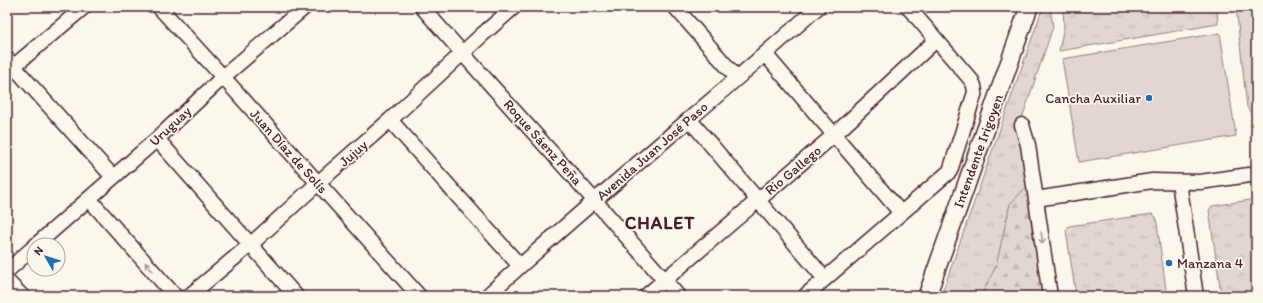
<svg xmlns="http://www.w3.org/2000/svg" width="1263" height="303" font-family="Itim,sans-serif">
<defs>
<pattern id="grass-tufts" width="24" height="20" patternUnits="userSpaceOnUse"><rect width="24" height="20" fill="#e2d7d0"/><path d="M3 7l-1-3M5 7V3M7 7l1-3M15 17l-1-3M17 17v-4M19 17l1-3" fill="none" stroke="#c3b8b3"/></pattern>
<pattern id="forest-firs" width="22" height="20" patternUnits="userSpaceOnUse"><rect width="22" height="20" fill="#e2d7d0"/><path d="M5 1l3.5 6h-7zM16 11l3.5 6h-7z" fill="#c3b8b3"/></pattern>
</defs>
<rect width="100%" height="100%" fill="#fbf7ec"/>
<filter id="ink" filterUnits="userSpaceOnUse"><feTurbulence type="fractalNoise" baseFrequency=".025" numOctaves="2"/><feDisplacementMap in="SourceGraphic" scale="8" xChannelSelector="R" yChannelSelector="G"/><feConvolveMatrix kernelMatrix="1 2 1 2 8 2 1 2 1" color-interpolation-filters="sRGB"/></filter>
<g filter="url(#ink)">
<path fill="url(#grass-tufts)" stroke="#967b7e" d="M1043,7h7l3,20 -34,100 24,169h-102z
M1063,7h154l1,17 -159,27 5,-25z
M1256,199v92l-31,5 -4,-3 -12,-83 3,-4z
M1152,214l4,3 11,79h-91l-10,-66 3,-4z"/>
<path fill="url(#forest-firs)" stroke="#967b7e" d="M1033,180l12,112 -7,4h-57l15,-30 14,-62z"/>
<path fill="#e2d7d0" stroke="#967b7e" d="M1236,7h20v115l-9,-15z
M1220,33l16,103 -157,26 -17,-103z"/>
<g fill="none" stroke-linecap="round" stroke-linejoin="round">
<g stroke="#4a1f2b" stroke-width="17">
<path id="minor" d="M159,7l64,70 196,219
M422,7c84,97 173,191 256,289
M675,7l62,71
M765,54l136,159
M7,59l106,118
M7,72l77,-65
M689,119l136,160
M390,120l130,146
M1022,125l6,20 22,151
M157,139l139,157
M1179,182l17,114
M89,199l86,97
M1036,199l116,-18 48,1 56,-8
M36,245l121,-106 66,-62 82,-70
M7,271l27,-24
M7,281l15,15
M189,296l61,-51 68,-62 72,-63 93,-86 31,-27
M487,296c108,-99 222,-191 331,-289
M646,296l188,-161 102,-95
M805,296l145,-125 25,-79 -1,-6 -2,-5 -64,-74"/>
</g>
<g stroke="#4a1f2b" stroke-width="20">
<path id="major" d="M927,296l102,-289"/>
</g>
<use href="#minor" stroke="#fbf7ec" stroke-width="14"/>
<use href="#major" stroke="#fbf7ec" stroke-width="17"/>
</g>
<defs><path id="oneway-shaft" d="M-6 0H5M1.5-3L5.5 0L1.5 3" fill="none" stroke-width="1.6" stroke-linecap="round" stroke-linejoin="round"/></defs>
<g stroke="#ab9695">
<use href="#oneway-shaft" transform="translate(1042 238) rotate(82)"/>
<use href="#oneway-shaft" transform="translate(149 267) rotate(-131)"/>
</g>
</g>
<g fill="#1f6fb2" stroke="#fbf7ec" stroke-width="1.5">
<circle cx="1149" cy="98" r="4"/>
<circle cx="1169" cy="263" r="4"/>
</g>
<g text-anchor="middle" stroke-width="3.5" stroke-linejoin="round" paint-order="stroke">
<g font-size="14" fill="#4a1f2b" stroke="#fbf7ec" text-anchor="end">
<text x="1141" y="103">Cancha Auxiliar</text>
<text x="1177" y="268" text-anchor="start">Manzana 4</text>
</g>
<g font-size="14" fill="#4a1f2b" stroke="#fbf7ec">
<text transform="translate(170 126) rotate(-43)" y="5">Uruguay</text>
<text transform="translate(543 142) rotate(48)" y="5">Roque Sáenz Peña</text>
<text transform="translate(289 151) rotate(48)" y="5">Juan Díaz de Solís</text>
<text transform="translate(652 151) rotate(-41)" y="5">Avenida Juan José Paso</text>
<text transform="translate(978 151) rotate(-70)" y="5">Intendente Irigoyen</text>
<text transform="translate(353 153) rotate(-41)" y="5">Jujuy</text>
<text transform="translate(793 170) rotate(-40)" y="5">Rio Gallego</text>
</g>
<g font-size="18" font-weight="bold" letter-spacing="1" fill="#4a1f2b" stroke="#fbf7ec">
<text x="660" y="229">CHALET</text>
</g>
</g>
<rect width="1263" height="303" fill="none" stroke="#fbf7ec" stroke-width="24"/>
<rect x="12" y="12" width="1239" height="279" fill="none" stroke="#4a1f2b" stroke-width="1.5" filter="url(#ink)"/>
<g transform="translate(46 257) rotate(309)"><circle r="19" fill="#fbf7ec" stroke="#b4a19f"/>
<path d="M0-3L7 15L0 10L-7 15Z" fill="#1f6fb2"/>
<text y="-6" font-size="11" font-weight="bold" text-anchor="middle" fill="#4a1f2b">N</text>
</g>
</svg>
